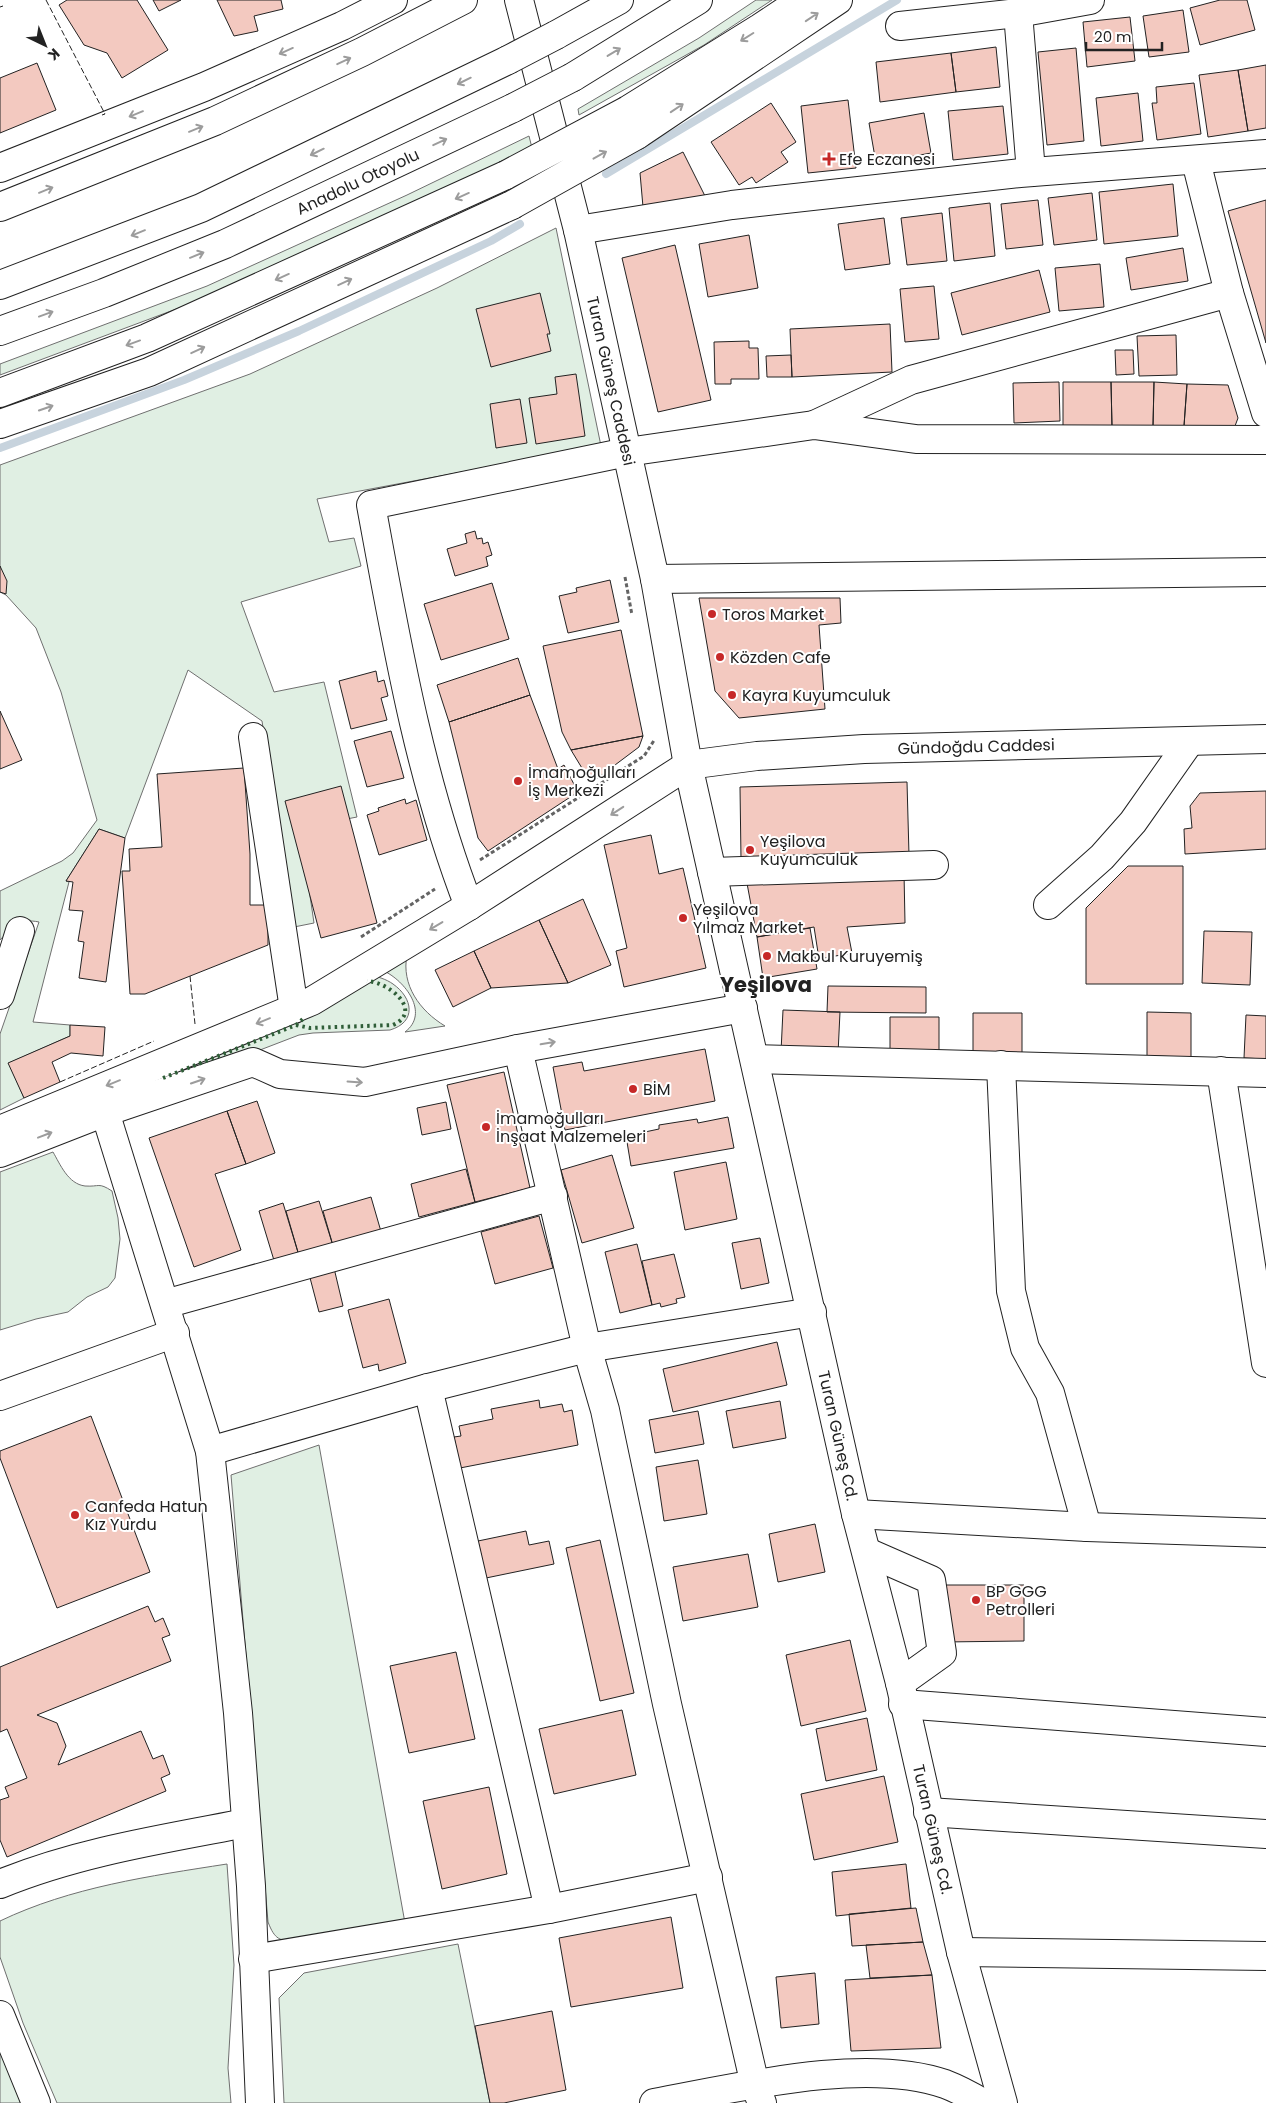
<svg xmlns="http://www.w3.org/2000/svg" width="1266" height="2103" font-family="Poppins,sans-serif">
<rect width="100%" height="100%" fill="#fff"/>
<path fill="#e0efe3" stroke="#6f6f6f" d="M756,0h16l-68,45 -125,70 -1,-6 121,-71z
M529,136l3,12 -321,148 -211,79v-11l207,-78 200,-91z
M556,228l45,218 -284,53 12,43 25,-4 7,28 -120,36 33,90 50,-10 33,135 -57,11 14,95 -20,4 -32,-206 -74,-51 -63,168 -26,-9 -33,52 3,1 -36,140 37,3v11l-61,27 15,35 -24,12v-76l39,-112c-19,-4 -26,4 -39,18v-49l62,-30 11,-8 24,-33 -36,-128 -25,-64 -30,-33 -6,-3v-127l250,-91 187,-86z
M407,955c-6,30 13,56 38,71l-40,6c25,-19 0,-51 -21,-61z
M371,975c7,2 15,4 22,9 20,14 24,38 -3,46l-77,3 -14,2 -299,115z
M53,1152c7,12 15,32 32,34 15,1 13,-4 27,5l6,27 2,21 -5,39 -7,9 -21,10 -19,15 -32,7 -36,11v-158z
M319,1445l86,478 -108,20c-18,-3 -22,-3 -29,-21l-37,-447z
M227,1864l7,101 -6,103 3,35h-174l-34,-80 -23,-66v-36c71,-34 150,-45 227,-57z
M458,1944l32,159h-206l-5,-105 25,-25z
M0,2048l23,55h-23z"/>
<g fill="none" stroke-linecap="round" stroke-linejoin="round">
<path stroke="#c7d3dd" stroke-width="8" d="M606,174l291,-174
M0,448l184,-68 115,-49 192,-90 29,-17"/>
</g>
<path fill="#f3c9c0" stroke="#222" d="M67,0h70l31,50 -46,28 -15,-25 -23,-8 -25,-40z
M153,0h28l-22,11z
M217,0h64l2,9 -29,7 4,15 -24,5z
M1220,0h27l8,30 -55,15 -10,-37z
M1183,10l6,42 -40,5 -6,-41z
M1130,17l5,44 -48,6 -4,-45z
M996,47l4,40 -44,5 -5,-39z
M1076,48l8,93 -37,4 -9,-93z
M951,53l5,39 -76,10 -4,-40z
M37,63l19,47 -56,23v-55z
M1266,65v63l-18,3 -10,-61z
M1238,70l10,61 -40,6 -9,-62z
M1194,83l7,51 -44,6 -5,-37h5l-1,-16z
M1138,93l5,48 -42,5 -5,-48z
M848,100l8,68 -48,5 -7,-67z
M771,103l25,39 -15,10 7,10 -32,21 -4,-6 -13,8 -28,-43z
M1003,106l5,48 -55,6 -5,-49z
M924,113l7,40 -55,10 -7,-40z
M683,152l23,46 -63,9 -3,-34z
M1173,184l5,52 -74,8 -5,-52z
M1092,193l5,47 -43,5 -6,-47z
M1038,200l5,45 -37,4 -5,-45z
M1266,200v143l-38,-132z
M990,203l5,53 -41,5 -5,-53z
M942,213l5,48 -40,4 -6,-47z
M884,218l6,46 -45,6 -7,-46z
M749,235l9,53 -50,9 -9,-53z
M675,245l36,155 -53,12 -36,-154z
M1183,248l5,33 -57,9 -5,-32z
M1100,264l4,43 -45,4 -4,-43z
M1039,270l11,42 -88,23 -11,-42z
M934,286l5,53 -34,3 -5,-53z
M540,293l10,41h-3l4,17 -60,16 -15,-58z
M890,324l2,48 -100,5 -2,-48z
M1176,335l1,40 -38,1 -2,-40z
M749,341v7h9l1,31h-28v5h-16l-1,-42z
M1115,350h18l1,24 -18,1z
M791,355l1,22h-25l-1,-21z
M576,374l9,62 -49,8 -7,-46 28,-4 -2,-17z
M1059,382l1,39 -46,2 -1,-40z
M1063,382h48l1,45h-49z
M1111,382h43l-1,44 -41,1z
M1154,382l33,2 -3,42h-31z
M1187,384l41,1 10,33 -3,8h-51z
M520,399l7,44 -31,5 -6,-44z
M475,531l2,8 5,-1 1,6 5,-2 4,13 -6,2 2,9 -33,10 -8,-27 20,-6 -2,-9z
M0,566l7,15 -1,13 -6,-2z
M610,580l9,42 -51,11 -9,-37 18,-4 -1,-4z
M492,583l17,56 -68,21 -17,-56z
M699,598h141l1,25 -22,2 6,84 -86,9 -24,-27z
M621,630l22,106 -72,14 -9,-18 -19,-86z
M518,658l12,37 -81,27 -12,-37z
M376,671l2,11 6,-2 4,16 -7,2 6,22 -36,9 -12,-48z
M530,695l28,74 6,-4 14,27 -90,59 -10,-13 -29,-116z
M0,711l22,49 -22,9z
M391,731l13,47 -37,9 -13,-46z
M643,736l-4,11 -48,36 -20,-33z
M244,768l6,86v51h18v40l-123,49h-15l-8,-123h8l-1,-22 33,-2 -5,-73z
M907,782l2,73 -168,4 -1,-72z
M341,786l36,137 -56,15 -36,-137z
M1266,791v58l-81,5 -1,-25 8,-1 -2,-22 10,-13z
M405,799l1,5 10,-4 11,40 -48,15 -12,-40 12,-4 -1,-3z
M99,829l26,9 -19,144 -27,-4 5,-36 -6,-1 5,-30 -14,-1 4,-28 -7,-1z
M651,835l8,39 24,-6 23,100 -82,19 -8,-36 11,-3 -23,-103z
M1128,866h55v118h-97v-76z
M904,873l1,50 -58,4 5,26 -33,6 -5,-32 -57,10 -11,-59z
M583,899l28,66 -43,18 -29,-63z
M539,920l29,63 -77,5 -17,-37z
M810,928l7,41 -54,9 -6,-41z
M1204,931l48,1 -2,53 -48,-2z
M474,951l17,37 -38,19 -18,-37z
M828,986l98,1v26l-99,-1z
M783,1010l57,2 -2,42 -57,-2z
M1147,1012l44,1v44l-44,-1z
M973,1013h49v43h-49z
M1246,1015l20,1v43l-22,-1z
M890,1017h49v39h-49z
M70,1025l35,2 -2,29 -32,-3 -19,9 8,20 -36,16 -16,-35 62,-27z
M705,1049l10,52 -150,29 -12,-63 29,-5 2,9z
M504,1072l26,116 -55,14 -28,-117z
M257,1101l18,52 -29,11 -19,-53z
M446,1102l5,27 -29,6 -5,-27z
M227,1111l19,53 -31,10 26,76 -47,17 -45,-129z
M728,1117l6,31 -103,18 -5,-30 33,-7v-4l38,-6 1,4z
M612,1155l22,73 -52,15 -21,-73z
M726,1162l11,57 -52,11 -11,-58z
M466,1169l9,33 -56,15 -8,-33z
M371,1197l11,38 -48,14 -11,-38z
M319,1201l15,48 -34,10 -14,-48z
M283,1203l17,56 -24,8 -17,-56z
M539,1216l14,52 -58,16 -14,-52z
M760,1238l9,45 -28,6 -9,-46z
M637,1244l15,61 -32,8 -15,-61z
M674,1254l11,43 -9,2 1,4 -16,4 -1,-4 -8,2 -10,-44z
M334,1268l9,38 -24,6 -10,-38z
M389,1299l17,64 -27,8 -1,-7 -15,4 -15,-58z
M777,1342l10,43 -114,27 -10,-43z
M539,1400l1,8 22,-4 2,8 8,-2 6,35 -118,23 -6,-31 7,-1 -2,-10 34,-7 -2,-10z
M780,1401l6,37 -53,10 -7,-37z
M698,1411l6,33 -49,9 -6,-33z
M91,1416l59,156 -93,36 -57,-150v-7z
M698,1460l9,54 -43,7 -8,-54z
M815,1524l10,48 -47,10 -9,-48z
M526,1531l3,14 20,-4 5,23 -68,14 -8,-37z
M600,1540l34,153 -34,8 -34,-153z
M748,1554l10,53 -75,14 -10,-54z
M943,1585h81v56l-81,1z
M148,1606l7,16 8,-4 7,17 -8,3 9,23 -134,54 20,8 9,23 -8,19 83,-34 12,28 10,-4 7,19 -9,4 5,13 -159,66 -7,-17v-40l9,-3 -4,-10 22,-9 -20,-49 -7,3v-65z
M850,1640l16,71 -65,15 -15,-71z
M456,1652l19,87 -66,14 -19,-87z
M622,1710l14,65 -82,19 -15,-65z
M867,1718l10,52 -51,11 -10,-52z
M884,1776l14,66 -84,18 -13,-66z
M489,1787l18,87 -65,15 -19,-88z
M906,1864l5,44 -75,8 -4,-44z
M916,1908l7,34 -71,4 -3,-32z
M671,1917l12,71 -112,19 -12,-69z
M923,1942l9,33 -62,3 -4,-33z
M815,1973l4,51 -38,4 -5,-51z
M932,1975l9,73 -90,3 -6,-71z
M552,2011l14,79 -62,13h-14l-15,-77z"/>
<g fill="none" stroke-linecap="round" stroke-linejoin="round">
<g stroke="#222" stroke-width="30">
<g id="minor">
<path d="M900,26l118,-13"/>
<path d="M628,110l132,-82 42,-28"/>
<path d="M637,135l201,-135"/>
<path d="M1196,161l33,132 37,120"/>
<path d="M1031,172l-13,-159 72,-13"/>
<path d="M578,230l154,-25 288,-32 246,-19"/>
<path d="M0,393l147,-55 359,-163"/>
<path d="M0,424l149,-52 363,-167"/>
<path d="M814,425l97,-45 318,-87"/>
<path d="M655,579l611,-7"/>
<path d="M253,737l41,272"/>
<path id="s1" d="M688,765l69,-9 107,-7 402,-10"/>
<path d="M712,872l222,-7"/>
<path d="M1048,905l54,-48 31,-35 57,-81"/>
<path d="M469,906c-50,-129 -73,-266 -98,-401l256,-53 187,-27 102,14 350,1"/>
<path d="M0,995l20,-64"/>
<path d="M518,1049l69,299 18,62 62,294 88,381 7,18"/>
<path d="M755,1059l511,14"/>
<path d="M1001,1065l10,226 14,57 25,45 37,134"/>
<path d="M1221,1071l45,292"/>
<path d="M105,1112l105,339 28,262 13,173 9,217"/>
<path d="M165,1304l388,-108"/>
<path d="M0,1396l175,-63"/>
<path d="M210,1451l218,-63 159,-40 225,-36"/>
<path d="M856,1514l231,13 179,6"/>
<path d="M867,1552l64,28 11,73 -42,30"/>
<path d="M903,1704l363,28"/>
<path d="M928,1812l338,22"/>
<path d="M0,1884c78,-32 163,-45 246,-61"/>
<path d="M549,1909l159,-32"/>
<path d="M961,1952l305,4"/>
<path d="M253,1959l296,-50 -121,-521"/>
<path d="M0,2015l36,88"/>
<path d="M654,2103c83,-15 210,-47 291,-19 13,5 26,12 38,19"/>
</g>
</g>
<g stroke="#222" stroke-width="30">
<g id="major">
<path id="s2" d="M519,0l59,230 77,349 33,186 168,749 44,169 61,269 42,151"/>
<path d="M0,168l204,-81 138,-61 51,-26"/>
<path d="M0,207l215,-86 147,-69 101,-52"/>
<path d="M0,1130l312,-129 157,-95 219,-141"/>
<path d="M0,1153l105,-41 148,-50 27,12 85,8 153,-33 225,-41"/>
</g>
</g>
<g stroke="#222" stroke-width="30">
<g id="highway">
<path d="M556,35l63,-35"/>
<path d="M573,77l125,-77"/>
<path d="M0,285l201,-77 307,-148"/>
<path id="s3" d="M0,331l104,-38 121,-49 288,-136"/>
</g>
</g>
<path stroke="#646464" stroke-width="3" stroke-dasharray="4 2.5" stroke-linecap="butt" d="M625,577l7,38
M480,860l164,-104 11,-17
M361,937l74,-48"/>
<use href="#minor" stroke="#fff" stroke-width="28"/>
<use href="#major" stroke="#fff" stroke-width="28"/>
<use href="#highway" stroke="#fff" stroke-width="28"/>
<g stroke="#222" stroke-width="30" stroke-linecap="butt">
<path id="minor-bridge" d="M506,175l122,-65
M512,205l125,-70"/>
</g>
<g stroke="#222" stroke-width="30" stroke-linecap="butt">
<path id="highway-bridge" d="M508,60l48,-25
M513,108l60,-31"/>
</g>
<use href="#minor-bridge" stroke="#fff" stroke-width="28"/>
<use href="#highway-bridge" stroke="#fff" stroke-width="28"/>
<path stroke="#2f5e38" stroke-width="4" stroke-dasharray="2.5 4" stroke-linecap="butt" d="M296,1025l14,3 83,-3c31,-14 -4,-43 -26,-44
M163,1078l133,-53 8,-7"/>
<path stroke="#222" stroke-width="1" stroke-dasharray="6 2.5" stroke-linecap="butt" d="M46,0l59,114 -3,1
M0,7l3,-1
M190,976l5,48
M60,1082l94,-41"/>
</g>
<defs><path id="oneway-shaft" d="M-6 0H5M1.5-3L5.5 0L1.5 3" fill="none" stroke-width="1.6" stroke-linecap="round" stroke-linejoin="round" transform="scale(1.25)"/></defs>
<g stroke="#9c9c9c">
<use href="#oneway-shaft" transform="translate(812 17) rotate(-34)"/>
<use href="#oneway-shaft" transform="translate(747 37) rotate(148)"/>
<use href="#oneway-shaft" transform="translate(286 51) rotate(156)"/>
<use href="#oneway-shaft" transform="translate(614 52) rotate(-31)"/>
<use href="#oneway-shaft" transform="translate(344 61) rotate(-25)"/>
<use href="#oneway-shaft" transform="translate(464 81) rotate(154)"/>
<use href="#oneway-shaft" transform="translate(677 108) rotate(-34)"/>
<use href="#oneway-shaft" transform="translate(136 114) rotate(158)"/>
<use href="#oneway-shaft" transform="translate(196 129) rotate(-22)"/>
<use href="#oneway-shaft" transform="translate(440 142) rotate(-25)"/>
<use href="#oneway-shaft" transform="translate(317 152) rotate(154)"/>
<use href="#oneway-shaft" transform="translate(600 155) rotate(-29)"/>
<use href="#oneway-shaft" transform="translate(46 190) rotate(-22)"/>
<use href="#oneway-shaft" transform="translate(462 196) rotate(156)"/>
<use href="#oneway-shaft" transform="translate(138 233) rotate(158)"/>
<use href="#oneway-shaft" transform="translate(197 255) rotate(-22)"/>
<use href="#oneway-shaft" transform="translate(282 277) rotate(156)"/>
<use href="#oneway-shaft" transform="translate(345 282) rotate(-25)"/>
<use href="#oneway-shaft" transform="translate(46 314) rotate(-20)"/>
<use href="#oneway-shaft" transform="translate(133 343) rotate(160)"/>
<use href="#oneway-shaft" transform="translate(198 350) rotate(-25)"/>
<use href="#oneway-shaft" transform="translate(46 408) rotate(-19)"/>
<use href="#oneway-shaft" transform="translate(617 811) rotate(147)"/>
<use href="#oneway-shaft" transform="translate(436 926) rotate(149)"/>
<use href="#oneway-shaft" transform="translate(263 1021) rotate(158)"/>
<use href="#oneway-shaft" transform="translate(548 1043) rotate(-10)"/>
<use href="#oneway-shaft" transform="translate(198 1081) rotate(-19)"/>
<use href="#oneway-shaft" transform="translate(355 1082) rotate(4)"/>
<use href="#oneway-shaft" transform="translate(113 1083) rotate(158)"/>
<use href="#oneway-shaft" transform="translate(45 1135) rotate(-21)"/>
</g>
<g fill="#c62828" stroke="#fff" stroke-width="2">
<path d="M826.5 151.5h5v5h5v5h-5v5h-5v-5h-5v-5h5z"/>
<circle cx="712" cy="614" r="5"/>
<circle cx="720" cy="657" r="5"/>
<circle cx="732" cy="695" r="5"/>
<circle cx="518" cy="781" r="5"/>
<circle cx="750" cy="850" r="5"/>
<circle cx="683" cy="918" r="5"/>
<circle cx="767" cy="956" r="5"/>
<circle cx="633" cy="1089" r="5"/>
<circle cx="486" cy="1127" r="5"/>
<circle cx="75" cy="1515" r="5"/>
<circle cx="976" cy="1600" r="5"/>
</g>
<g text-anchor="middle" stroke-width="4" stroke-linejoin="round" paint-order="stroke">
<g font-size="16" fill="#222" stroke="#fff" text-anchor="start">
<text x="839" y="165">Efe Eczanesi</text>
<text x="722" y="620">Toros Market</text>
<text x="730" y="663">Közden Cafe</text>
<text x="742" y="701">Kayra Kuyumculuk</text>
<text x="528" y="778">İmamoğulları<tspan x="528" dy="18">İş Merkezi</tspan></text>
<text x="760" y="847">Yeşilova<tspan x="760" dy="18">Kuyumculuk</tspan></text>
<text x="693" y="915">Yeşilova<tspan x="693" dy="18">Yılmaz Market</tspan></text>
<text x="777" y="962">Makbul Kuruyemiş</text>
<text x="643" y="1095">BİM</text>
<text x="496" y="1124">İmamoğulları<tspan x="496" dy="18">İnşaat Malzemeleri</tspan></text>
<text x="85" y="1512">Canfeda Hatun<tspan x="85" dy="18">Kız Yurdu</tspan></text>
<text x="986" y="1597">BP GGG<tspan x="986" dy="18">Petrolleri</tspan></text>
</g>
<g font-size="16" fill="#222" stroke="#fff">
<text dy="6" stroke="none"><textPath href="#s3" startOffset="388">Anadolu Otoyolu</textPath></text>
<text dy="6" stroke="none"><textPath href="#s2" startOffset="392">Turan Güneş Caddesi</textPath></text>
<text dy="6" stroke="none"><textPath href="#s1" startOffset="289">Gündoğdu Caddesi</textPath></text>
<text dy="6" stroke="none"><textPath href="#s2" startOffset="1471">Turan Güneş Cd.</textPath></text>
<text dy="6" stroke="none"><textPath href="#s2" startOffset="1876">Turan Güneş Cd.</textPath></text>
</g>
<g font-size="21" font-weight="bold" fill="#222" stroke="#fff">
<text x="766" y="992">Yeşilova</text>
</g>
</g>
<g transform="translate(45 45) rotate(137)" stroke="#ffffff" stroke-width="4" paint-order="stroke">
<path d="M0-4L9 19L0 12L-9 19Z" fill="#222222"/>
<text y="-8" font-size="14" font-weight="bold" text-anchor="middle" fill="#222222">K</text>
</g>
<path d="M1086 42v8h76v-8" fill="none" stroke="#222222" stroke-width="2.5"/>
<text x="1094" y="42" font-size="15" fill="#222222" stroke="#ffffff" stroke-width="4" paint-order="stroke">20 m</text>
</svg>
